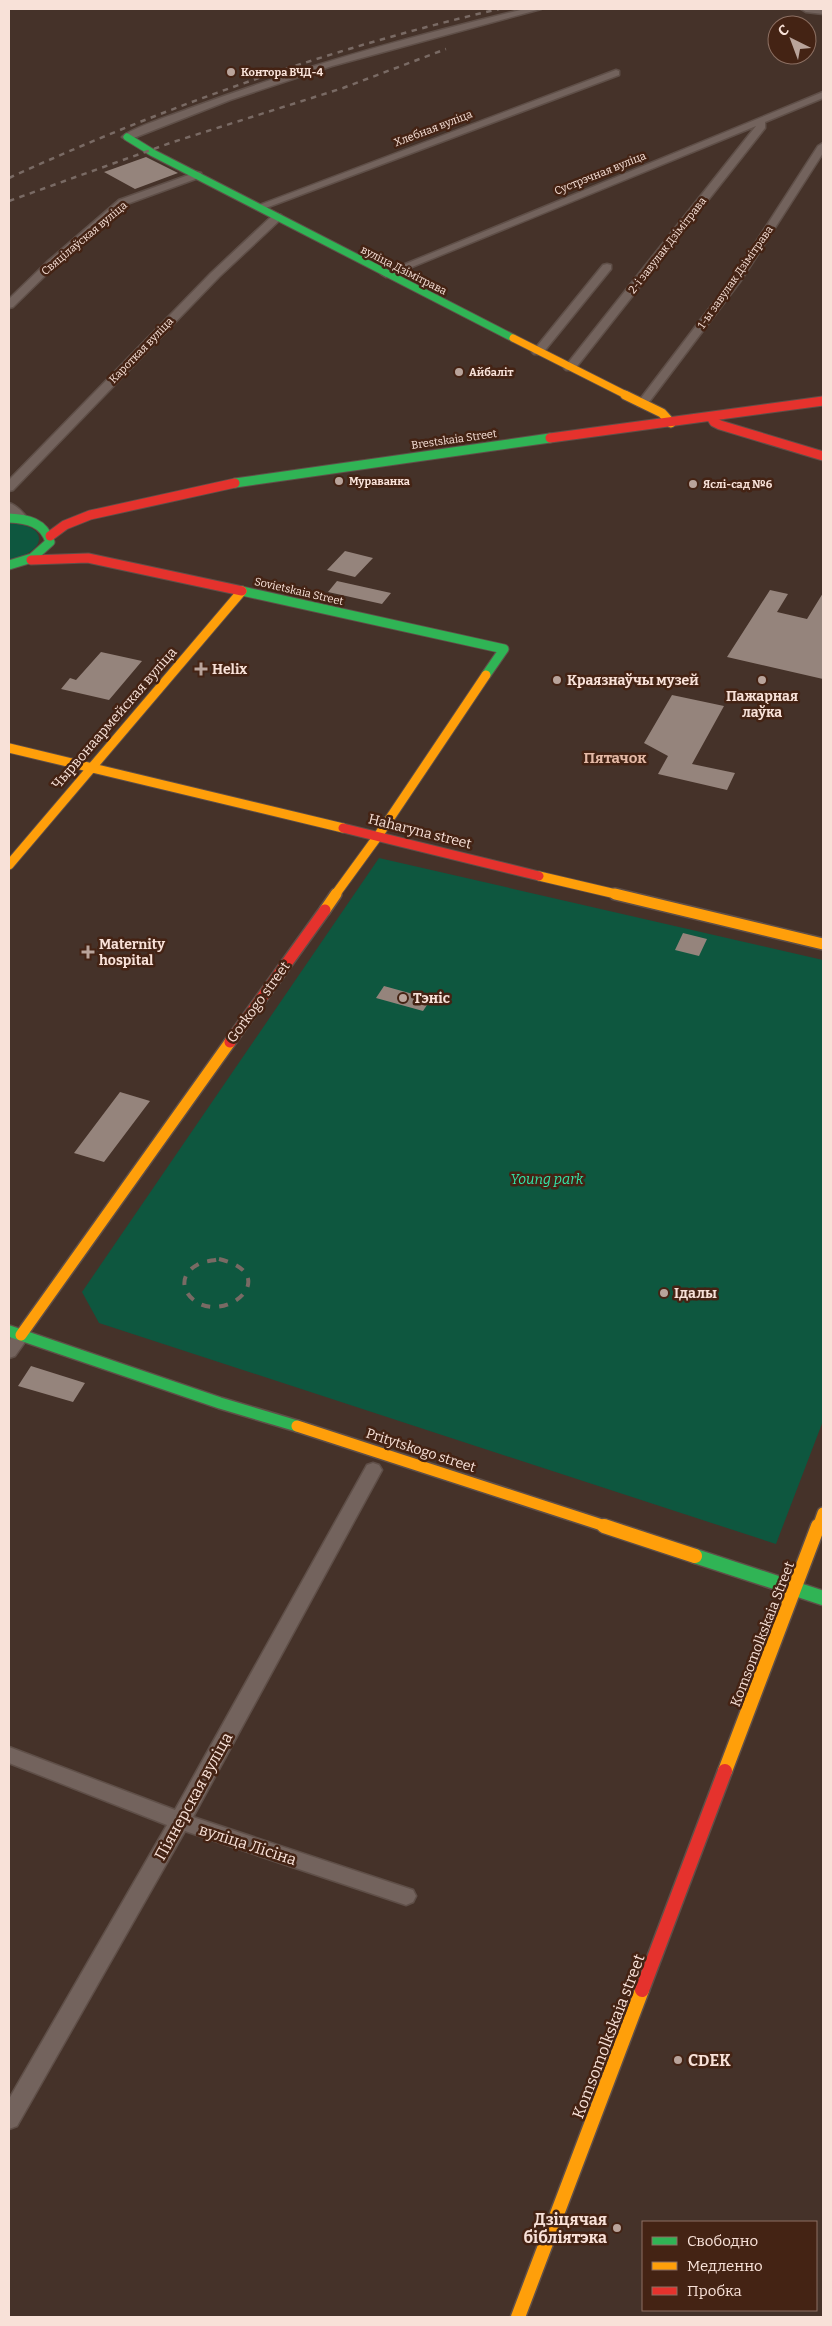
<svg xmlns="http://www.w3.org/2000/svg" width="832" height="2326" font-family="Bitter,serif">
<rect width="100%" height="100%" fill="#453229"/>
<path fill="#0e573f" d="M9,523c42,2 38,29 0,37z
M379,858l444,102v461l-47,123 -677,-221 -17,-31z"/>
<path fill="#95847c" d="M146,157l32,16 -43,16 -31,-17z
M345,551l28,7 -18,19 -28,-7z
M337,581l54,12 -9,11 -54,-12z
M770,590l18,4 -11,18 30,7 16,-26v86l-96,-22z
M101,652l41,9 -33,39 -48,-11 9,-11 6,2z
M672,695l52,11 -32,58 43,9 -8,17 -69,-16 10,-18 -24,-13z
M683,933l24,6 -8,17 -24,-6z
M384,986l47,13 -8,12 -47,-13z
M120,1092l30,9 -46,61 -30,-9z
M31,1366l54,17 -12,19 -55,-16z"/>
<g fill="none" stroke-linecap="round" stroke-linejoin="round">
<g stroke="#5f4f48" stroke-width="3">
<path id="street" d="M525,9h16l-209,57 -102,34 -99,39 -4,1 -5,-3c9,-9 51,-22 66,-28 110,-41 223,-73 337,-100z
M801,9h22v5l-17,-2z
M616,70l3,1v4l-356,134 -4,1 -5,-3z
M823,92v6l-58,24v6l-191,242h-8l-2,-2 192,-242 -366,150 -4,1 -5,-3z
M823,143v10l-81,126 -96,127h-8l-2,-2 2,-2 96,-126 84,-130z
M197,172l4,1v4l-74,27 -72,62 -42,41 -4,1v-9l38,-37 72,-62z
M277,214l4,1v4l-62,58 -206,213 -4,1v-11l202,-207 62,-58z
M607,264l4,1v4l-69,85h-8l-2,-2 2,-2 69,-85z
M9,503c7,2 15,10 19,16l-2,3h-8l-9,-9z
M21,1329l6,2 3,4 -15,21 -6,2c0,-12 -2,-25 12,-29z
M373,1463l6,2 3,5 -189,347 220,73 3,6 -3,6 -7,3 -221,-74 -168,295 -8,3v-30l158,-274 -158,-62v-16l166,63 192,-345z"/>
</g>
<g stroke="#5f4f48" stroke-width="9">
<path id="fast-far3" d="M127,137l26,16 360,185"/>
</g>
<g stroke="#5f4f48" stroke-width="11">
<path id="fast-far2" d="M235,483l315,-45
M9,518c18,1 35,4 41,24l-18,16 -23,7
M242,591l262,58 -18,26"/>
</g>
<g stroke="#5f4f48" stroke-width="14">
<path id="fast-far1" d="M9,1331l211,72 77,23"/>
</g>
<g stroke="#5f4f48" stroke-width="17">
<path id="fast" d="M695,1556l128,42"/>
</g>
<g stroke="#5f4f48" stroke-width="9">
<path id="slow-far3" d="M513,338l115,58"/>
</g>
<g stroke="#5f4f48" stroke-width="11">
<path id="slow-far2" d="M625,395l37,18 9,10
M9,748l334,80
M9,865l233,-274
M539,876l81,19
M335,895l43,-59 108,-161"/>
</g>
<g stroke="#5f4f48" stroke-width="14">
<path id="slow-far1" d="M615,894l208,50
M325,910l11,-16
M21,1335l209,-293
M297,1426l311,101
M818,1527l5,-14"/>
</g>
<g stroke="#5f4f48" stroke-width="17">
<path id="slow" d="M604,1526l91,30
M725,1771l93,-245
M518,2317l124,-327"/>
</g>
<g stroke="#5f4f48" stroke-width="11">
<path id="jam-far2" d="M711,417l3,5 6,3 103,31
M550,438l273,-37
M50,536l15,-11 25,-10 145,-32
M31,560l57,-2 154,33
M343,828l196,48"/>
</g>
<g stroke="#5f4f48" stroke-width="14">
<path id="jam-far1" d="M230,1042l95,-132"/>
</g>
<g stroke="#5f4f48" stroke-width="17">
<path id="jam" d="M642,1990l83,-219"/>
</g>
<use href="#street" fill="#73635d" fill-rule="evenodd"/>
<use href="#fast-far3" stroke="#30b455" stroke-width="7"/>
<use href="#fast-far2" stroke="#30b455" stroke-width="9"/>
<use href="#fast-far1" stroke="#30b455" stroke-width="11"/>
<use href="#fast" stroke="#30b455" stroke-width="14"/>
<use href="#slow-far3" stroke="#ff9f0a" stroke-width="7"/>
<use href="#slow-far2" stroke="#ff9f0a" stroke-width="9"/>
<use href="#slow-far1" stroke="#ff9f0a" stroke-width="11"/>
<use href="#slow" stroke="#ff9f0a" stroke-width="14"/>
<use href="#jam-far2" stroke="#e5322d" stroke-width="9"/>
<use href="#jam-far1" stroke="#e5322d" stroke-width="11"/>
<use href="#jam" stroke="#e5322d" stroke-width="14"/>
<path stroke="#796a64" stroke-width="2.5" stroke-dasharray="5.5 5.5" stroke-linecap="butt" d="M9,178c157,-72 322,-130 490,-169
M9,201l164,-59 170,-54 103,-39"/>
<path stroke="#796a64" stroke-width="4" stroke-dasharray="9 9" stroke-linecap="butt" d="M219,1259c64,15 8,65 -24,42 -14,-10 -15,-27 2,-36 6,-4 15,-4 22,-6z"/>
</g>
<g fill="#b9a49b" stroke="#442314" stroke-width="2">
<circle cx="231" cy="72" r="5"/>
<circle cx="459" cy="372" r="5"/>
<circle cx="339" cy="481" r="5"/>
<circle cx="693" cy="484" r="5"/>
<path d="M198.5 661.5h5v5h5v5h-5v5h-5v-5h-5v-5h5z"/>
<circle cx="557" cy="680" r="5"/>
<circle cx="762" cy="680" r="5"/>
<path d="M85.5 944.5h5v5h5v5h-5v5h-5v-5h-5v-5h5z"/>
<circle cx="403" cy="998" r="5"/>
<circle cx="664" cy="1293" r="5"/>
<circle cx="678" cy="2060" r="5"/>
<circle cx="617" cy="2228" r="5"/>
</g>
<g text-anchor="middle" stroke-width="5" stroke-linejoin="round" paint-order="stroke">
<g font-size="11" font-weight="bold" fill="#f8e1d8" stroke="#442314" text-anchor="start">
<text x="241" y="76">Контора ВЧД-4</text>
<text x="469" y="376">Айбаліт</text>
<text x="349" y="485">Мураванка</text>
<text x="703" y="488">Яслі-сад №6</text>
</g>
<g font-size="11" fill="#f8e1d8" stroke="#442314">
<text transform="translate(433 128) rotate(-21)" y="4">Хлебная вуліца</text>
<text transform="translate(600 173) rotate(-22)" y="4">Сустрэчная вуліца</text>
<text transform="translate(84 238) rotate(-40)" y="4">Свяцілаўская вуліца</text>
<text transform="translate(667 245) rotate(-52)" y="4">2-і завулак Дзімітрава</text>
<text transform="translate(404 270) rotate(27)" y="4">вуліца Дзімітрава</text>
<text transform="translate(735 277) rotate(-55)" y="4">1-ы завулак Дзімітрава</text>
<text transform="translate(141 350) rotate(-46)" y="4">Кароткая вуліца</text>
<text transform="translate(454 439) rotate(-8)" y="4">Brestskaia Street</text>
<text transform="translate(299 591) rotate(13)" y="4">Sovietskaia Street</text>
</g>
<g font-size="14" font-weight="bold" fill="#f8e1d8" stroke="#442314" text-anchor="start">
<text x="212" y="674">Helix</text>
<text x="567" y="685">Краязнаўчы музей</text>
<text x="762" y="701" text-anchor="middle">Пажарная<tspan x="762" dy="16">лаўка</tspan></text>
<text x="99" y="949">Maternity<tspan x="99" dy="16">hospital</tspan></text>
<text x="413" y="1003">Тэніс</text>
<text x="674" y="1298">Ідалы</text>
</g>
<g font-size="14" fill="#f8e1d8" stroke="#442314">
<text transform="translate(114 718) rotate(-49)" y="5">Чырвонаармейская вуліца</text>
<text transform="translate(420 831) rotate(14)" y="5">Haharyna street</text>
<text transform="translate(258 1002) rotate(-54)" y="5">Gorkogo street</text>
<text transform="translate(421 1450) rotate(18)" y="5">Pritytskogo street</text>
<text transform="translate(762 1634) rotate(-69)" y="5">Komsomolkskaia Street</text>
</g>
<g font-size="14" font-style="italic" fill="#32e6aa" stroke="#442314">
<text x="547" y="1184">Young park</text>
</g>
<g font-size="15" font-weight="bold" fill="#e4b9a6" stroke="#442314">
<text x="615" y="763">Пятачок</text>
</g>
<g font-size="16" fill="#f8e1d8" stroke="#442314">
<text transform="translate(193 1796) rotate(-61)" y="6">Піянерская вуліца</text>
<text transform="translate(248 1844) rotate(18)" y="6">вуліца Лісіна</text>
<text transform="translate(608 2036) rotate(-69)" y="6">Komsomolkskaia street</text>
</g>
<g font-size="16" font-weight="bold" fill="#f8e1d8" stroke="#442314" text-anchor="start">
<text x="688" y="2066">CDEK</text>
<text x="607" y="2225" text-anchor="end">Дзіцячая<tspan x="607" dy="18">бібліятэка</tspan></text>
</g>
</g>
<rect width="832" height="2326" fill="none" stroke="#f8e1d8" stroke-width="20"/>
<rect x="642" y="2221" width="175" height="90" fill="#442314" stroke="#8c6f62"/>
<rect x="652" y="2237" width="25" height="8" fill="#30b455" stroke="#8c6f62"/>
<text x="687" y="2246" font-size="15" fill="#f8e1d8">Свободно</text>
<rect x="652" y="2262" width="25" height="8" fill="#ff9f0a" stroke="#8c6f62"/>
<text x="687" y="2271" font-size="15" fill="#f8e1d8">Медленно</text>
<rect x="652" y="2287" width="25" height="8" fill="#e5322d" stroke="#8c6f62"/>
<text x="687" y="2296" font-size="15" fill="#f8e1d8">Пробка</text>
<g transform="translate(792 40) rotate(318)"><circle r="24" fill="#442314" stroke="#8c6f62"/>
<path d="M0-4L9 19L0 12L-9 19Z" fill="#b9a49b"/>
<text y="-8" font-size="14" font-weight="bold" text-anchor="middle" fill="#f8e1d8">С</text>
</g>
</svg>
